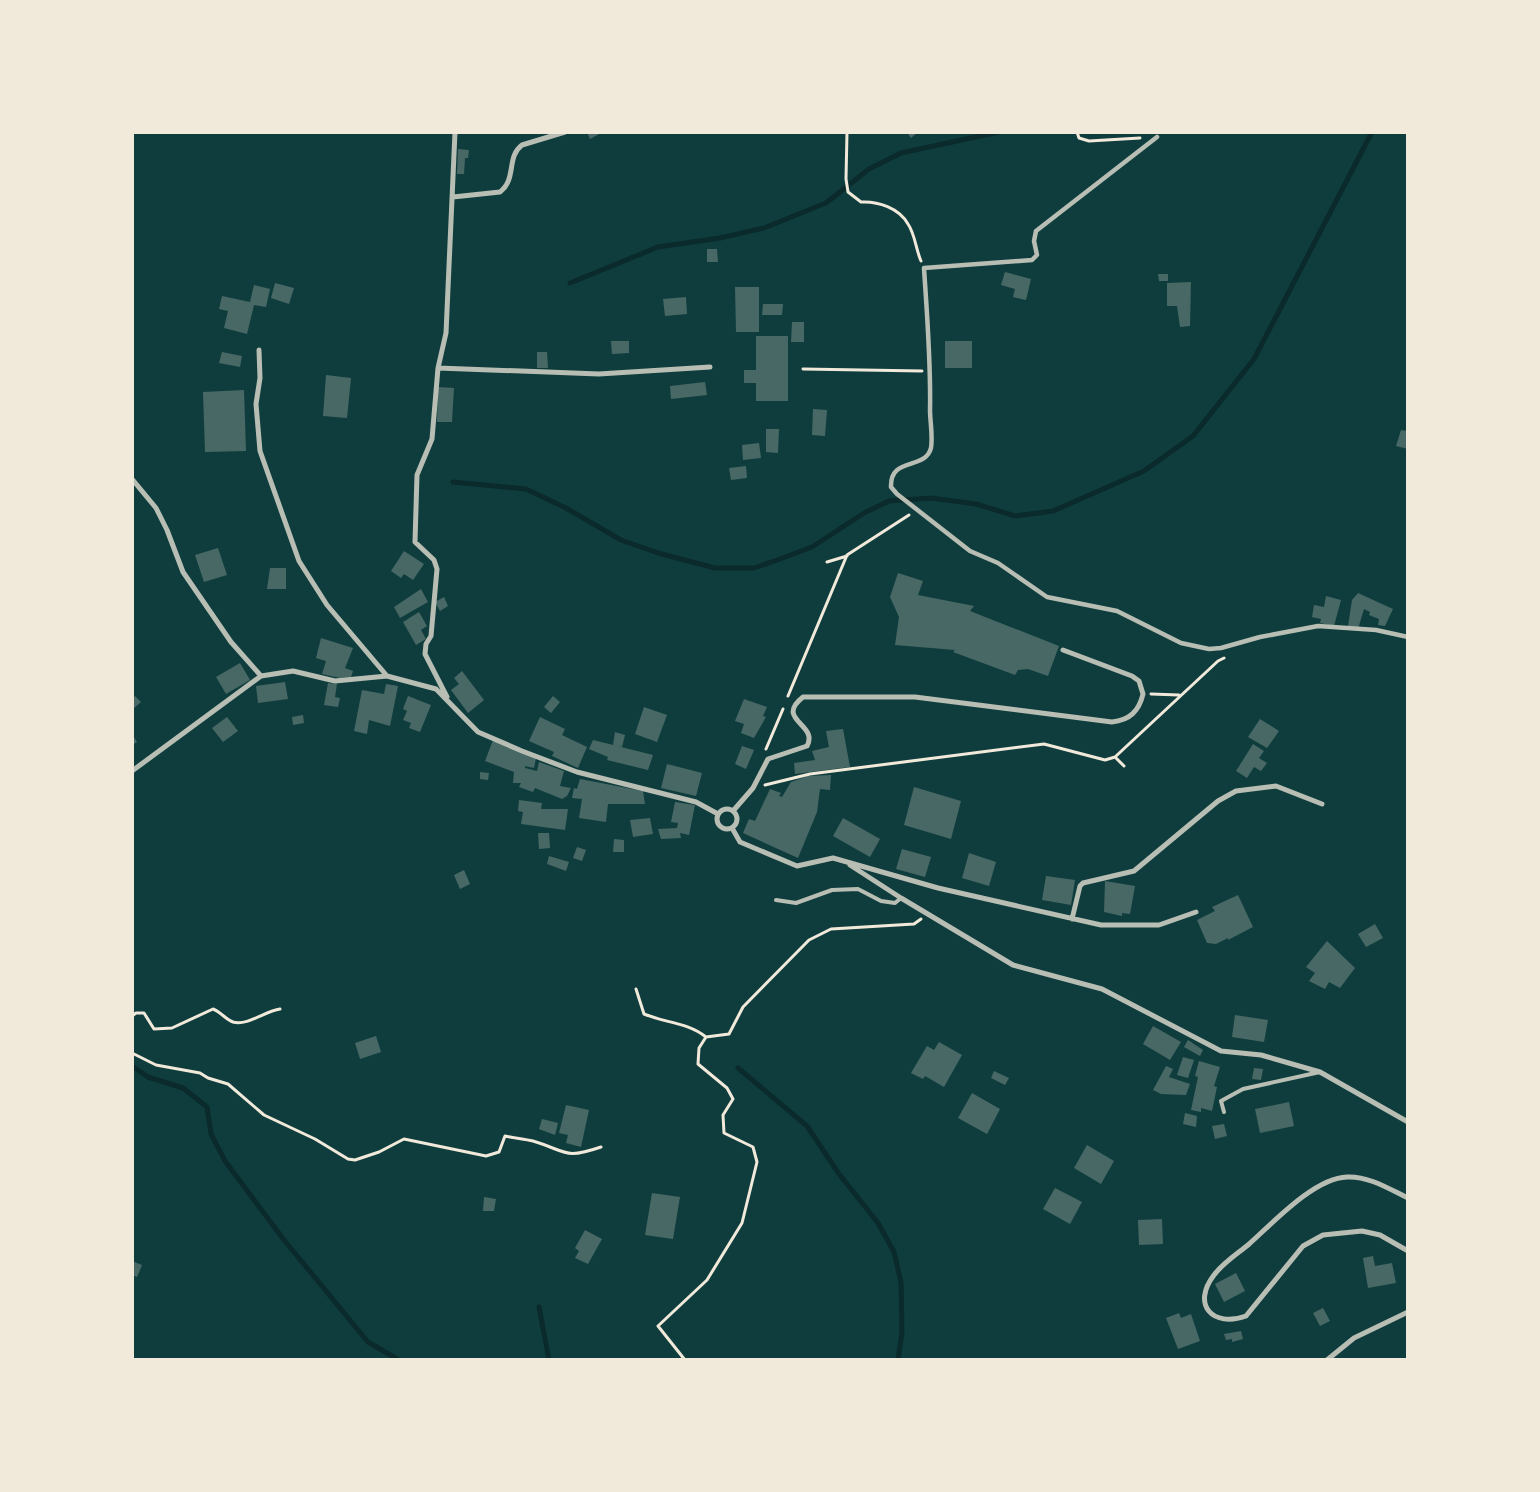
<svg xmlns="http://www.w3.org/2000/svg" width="1540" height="1492" font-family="Figtree,sans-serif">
<rect width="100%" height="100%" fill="#0f3d3e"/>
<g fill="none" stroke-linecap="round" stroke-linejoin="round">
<path stroke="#0a2a2b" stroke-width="5" d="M570,283l88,-36 62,-9 44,-10 62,-25 43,-34 32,-16 98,-21
M453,482l73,7 40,19 55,32 37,13 57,15h39l26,-9 32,-12 52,-34 25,-12 42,-3 45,6 39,12 38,-5 91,-40 49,-35 61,-77 118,-227
M132,1066l16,11 35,11 24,19 4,27 14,27 59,79 84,102 31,18
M738,1068l69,58 32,48 39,49 16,29 7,30 1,50 -4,28
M539,1307l10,53"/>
</g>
<path fill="#486865" d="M587,132h16l-13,7z
M907,132h11l-7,6z
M458,149l11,1 -1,8h-3l-1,16h-7z
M707,249h10l1,13h-11z
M1005,272l26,7 -5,21 -13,-3 2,-8 -14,-4z
M1158,274h10v7h-9z
M1191,282l-1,44 -10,1 -3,-21h-10v-23z
M275,283l19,5 -5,16 -18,-6z
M254,285l16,4 -4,18 -12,-2 -7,29 -23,-6 4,-17 -9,-2 3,-13 28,6z
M735,287h24v45h-23z
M686,297l1,17 -22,2 -2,-17z
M763,304h20l-1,11h-20z
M792,322h12v20h-13z
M756,336h32v65h-32v-18h-12v-13h12z
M611,341h18v12l-17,1z
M945,341h27v27h-27z
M222,352l20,4 -2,11 -21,-4z
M537,352h10l1,16h-11z
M326,375l25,3 -4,40 -24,-2z
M705,382l2,13 -36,4 -1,-13z
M438,387l16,1 -2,34h-15z
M244,390l2,61 -41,1 -2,-60z
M813,409l14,1 -2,26 -13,-1z
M766,429h13l-1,24 -12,-1z
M1401,430l6,1 1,18 -12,-3z
M759,443l2,15 -18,2 -1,-15z
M746,466l1,12 -16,2 -2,-12z
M218,548l9,27 -23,7 -9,-27z
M404,551l20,13 -11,16 -9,-6 -3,4 -10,-7z
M270,568h16v21h-19z
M898,573l25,8 -5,14 56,11 -4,5 89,35 -11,30 -20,-7 -10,1 -3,5 -62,-23 2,-2 -60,-5 4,-28 -9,-20z
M421,589l7,13 -28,16 -6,-11z
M1358,593l35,16 -8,17 -7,-1 1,-6 -10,-4 1,-3 -6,-3 -6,20 -10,-3 4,-26z
M1326,596l15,4 -7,26 -14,-3 1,-4 -9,-2 2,-12 10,2z
M444,597l4,9 -8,5 -5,-9z
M419,612l8,14 -6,4 5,9 -10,6 -13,-23z
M321,638l32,10 -8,20 8,3 -2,6 -11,1 -18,-4 4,-13 -10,-3z
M240,663l10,17 -24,14 -10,-17z
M462,671l22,29 -16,13 -17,-23 8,-6 -5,-6z
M285,682l3,17 -30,4 -2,-17z
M328,683l9,1 -2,13 5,1 -2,9 -14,-2z
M386,684l12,2 -8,40 -21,-6 -2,14 -13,-3 8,-41 22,4z
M135,696l6,6 -9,8v-11z
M408,696l23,9 -11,27 -11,-4 2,-5 -8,-3 4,-9 -4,-2z
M553,696l7,6 -9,11 -7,-6z
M744,699l23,8 -4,9 3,1 -12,21 -13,-5 3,-9 -9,-3z
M644,707l23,8 -10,27 -22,-8z
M303,715l1,8 -11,2 -1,-8z
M227,717l11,14 -15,11 -11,-14z
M540,717l25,12 -3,6 25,12 -9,21 -26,-12 2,-4 -25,-11z
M1260,719l19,12 -12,17 -19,-11z
M843,729l7,38 -55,7 -1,-11 21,-3 -3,-9 17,-4 -3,-16z
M615,732l10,3 -3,12 -9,-2z
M132,734l5,8 -5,3z
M493,740l43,18 -2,10 -9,-2v2l12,3 2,-9 25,9 -4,15 11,2 -4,8 -5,3 -27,-11 -2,4 -14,-5 2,-4h-8l1,-11 -29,-11z
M593,740l60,15 -5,15 -41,-10 1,-3 -19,-8z
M1253,744l11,7 -5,7 8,5 -6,8 -7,-4 -7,11 -11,-7z
M742,746l12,4 -8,19 -11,-5z
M667,764l35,9 -6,23 -35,-8z
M480,772l9,1 -1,7 -8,-1z
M831,775l-1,15 -10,-1 -3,23 -19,46 -55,-25 6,-14 6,2 15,-32 11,4 -2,3 3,1 9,-15 17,-6z
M580,779l63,12 2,13h-37l-2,18 -27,-4 3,-19 -10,-1 2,-10 3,1z
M914,787l47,14 -10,38 -47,-14z
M519,800l23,3 -1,6h27l-3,21 -44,-6 2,-12 -5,-1z
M675,802l20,3 -6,30 -9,-2 1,5 -20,1 -3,-10 19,-1 1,-5 -7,-1z
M650,818l3,16 -20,3 -3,-17z
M843,818l37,21 -10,18 -37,-21z
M538,833h11l1,15 -11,1z
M614,839l10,1v12h-11z
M577,847l9,3 -4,11 -9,-3z
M902,849l29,8 -6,20 -29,-8z
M969,853l27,9 -7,24 -27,-8z
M549,856l20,6 -3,9 -19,-7z
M464,870l6,14 -10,5 -6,-14z
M1046,876l29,4 -4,25 -29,-5z
M1105,881l30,5 -5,28 -8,-1v3l-18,-4z
M1238,895l15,32 -25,13v-2l-12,6 -9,-1 -10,-23 18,-9 -3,-4z
M1375,924l8,14 -17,9 -8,-13z
M1327,941l28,27 -15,20 -11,-6 -4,7 -16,-8 6,-8 -9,-6z
M1235,1015l33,5 -4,22 -32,-5z
M1153,1026l28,16 -11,18 -27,-16z
M376,1036l5,16 -21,7 -5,-16z
M1188,1040l15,10 -3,6 -16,-9z
M939,1042l23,13 -18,32 -19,-11 -2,3 -12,-6 16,-27 7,4z
M1183,1057l11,3 -6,18 -11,-3z
M1199,1061l21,6 -6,19 3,1 -5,24 -11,-3v4l-10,-2 7,-33 -3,-1z
M1166,1066l7,3 -4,8 21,7 -4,11 -25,-1 -8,-4z
M1254,1068l9,1 -2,11 -9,-1z
M994,1071l15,7 -4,7 -14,-7z
M972,1093l28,16 -13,25 -29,-16z
M1289,1102l5,24 -34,7 -5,-24z
M566,1105l23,5 -8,37 -15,-4 2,-8 -9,-2z
M1185,1113l12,3 -1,11 -13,-3z
M542,1119l16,4 -3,12 -16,-6z
M1224,1124l3,12 -12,3 -3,-13z
M1087,1145l27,16 -13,23 -27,-16z
M1055,1188l27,14 -12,22 -27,-15z
M652,1193l28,4 -7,42 -28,-4z
M484,1197l12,2 -2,12h-11z
M1162,1219l1,25 -24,1 -1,-25z
M585,1230l17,9 -14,25 -13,-6 4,-7 -4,-3z
M1373,1256l2,10 17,-3 4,20 -28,5 -5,-30z
M132,1261l10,4 -5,12 -5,-2z
M1236,1273l9,18 -21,11 -9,-18z
M1323,1308l7,13 -10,5 -7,-13z
M1179,1313l2,5 10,-4 9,27 -22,8 -12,-31z
M1241,1331l2,8 -11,3v-3l-6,1 -2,-6z"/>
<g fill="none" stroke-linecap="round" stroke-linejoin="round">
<path stroke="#f1e9da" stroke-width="3" d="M847,132l-1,47 2,13 13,10c17,-1 38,6 47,22 7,10 8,26 13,37
M1077,132l2,6 10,3 51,-3
M803,369l119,2
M827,562l20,-6
M1151,694l28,1
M788,696l59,-141 62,-40
M766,749l17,-40
M1115,757l9,9
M765,785l45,-11 234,-30 61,16 10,-3 103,-96 6,-3
M636,989l8,25c21,9 43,8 62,23
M132,1016l4,-3h8l10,16 18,-1 41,-19c8,3 12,10 20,13 15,4 32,-11 47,-13
M132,1053l24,12 44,8 8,5 20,6 36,31 51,24 33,20 7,1 24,-8 25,-13 82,17 13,-4 6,-16c9,2 19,3 28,5 34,10 30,19 68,6
M685,1360l-27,-34 49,-46 35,-57 15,-61 -4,-15 -29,-14 -1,-18 10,-16 -6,-11 -29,-24 1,-16 7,-11 23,-3 14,-27 66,-67 22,-11 83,-5 7,-5"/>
<path stroke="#b8beb3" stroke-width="4" d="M776,900l20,3 36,-13 26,-1 23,12 14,2 6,-5
M1224,1112l-3,-11 22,-12 77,-17"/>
<path stroke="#b8beb3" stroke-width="4.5" d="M1157,137l-121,94 -2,10 3,14 -5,5 -108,8c3,47 7,94 6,142 0,11 3,26 1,38 -6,23 -41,8 -40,39l6,7 73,57 28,12 49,34 70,14 64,32 28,6 12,-1 39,-11 58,-11 58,4 32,7"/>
<path stroke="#b8beb3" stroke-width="5" d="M453,197l47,-5c17,-13 6,-35 22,-47l43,-13
M259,350l1,28 -4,26 4,47 39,110 28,44 60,71
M438,368l161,6 111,-7
M132,479l24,29 11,22 16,42 48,70 30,34
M447,697l-22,-43 1,-10 5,-8 6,-67 -3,-9 -19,-18 2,-67 15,-36 6,-71 8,-35 9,-201
M132,771l129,-95 32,-5 42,10 52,-5 49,13 42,43 44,19 55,21 119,30 22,12
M717 819a10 10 0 1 1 20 0a10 10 0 1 1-20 0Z
M733,811l20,-23 15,-29 39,-13c12,-22 -33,-26 -4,-49h112l197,25c18,-2 27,-11 31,-28l-4,-13 -7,-5 -69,-26
M732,828l8,14 57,24 36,-8 105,30 163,37h58l37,-13
M850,865l51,33 112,67 89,24 119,62 40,4 59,17 88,50
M1072,919l8,-33 3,-3 51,-12 84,-70 18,-10 40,-5 46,18
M1408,1198c-19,-9 -39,-22 -61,-21 -33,1 -74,46 -99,68 -11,9 -25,18 -34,30 -23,30 -1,53 32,41l57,-70 20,-11 39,-4 18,4 28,16
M1327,1360l27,-22 54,-26"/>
</g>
<rect width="1540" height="1492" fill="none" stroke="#f1e9da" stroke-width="268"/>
</svg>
